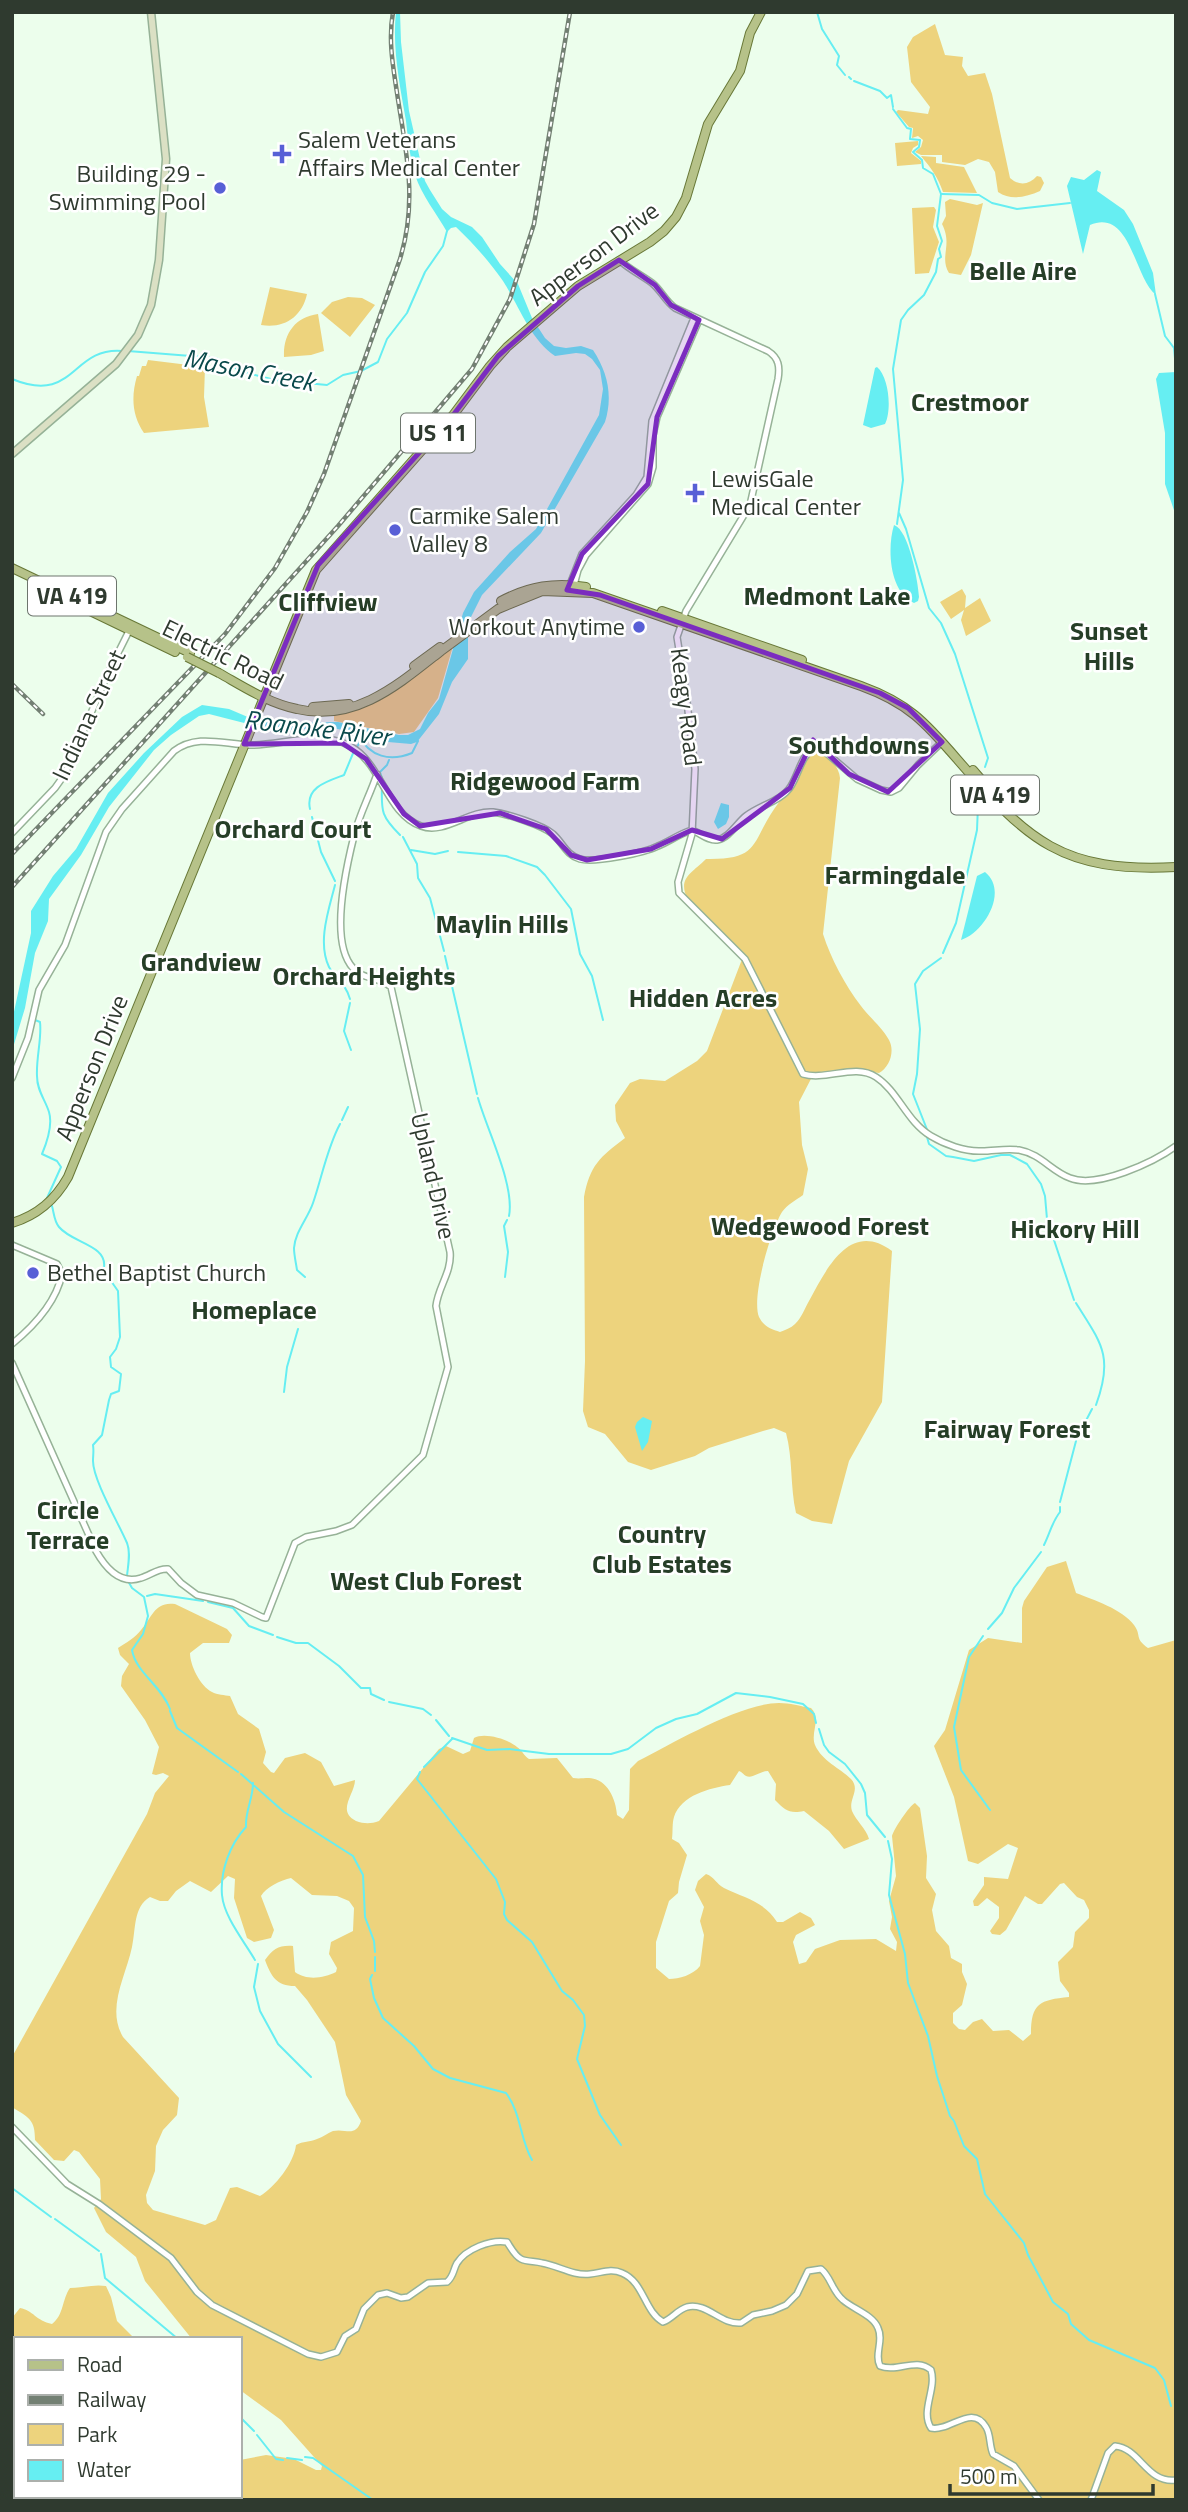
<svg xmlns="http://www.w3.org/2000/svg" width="1188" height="2512" font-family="'Titillium Web',sans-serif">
<rect width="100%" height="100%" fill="#ecfeec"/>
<path fill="#edd37d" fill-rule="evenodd" d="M935,24l10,31 18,2 -1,9 6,10 17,-3 7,21 18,84c9,8 19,7 27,-2l4,1 3,6 -4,8c-14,6 -29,10 -42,1l-3,-20 -6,-10 -11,-3 -13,6 -23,-3v-7h-21l-6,-3 6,-5 2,-7 -5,-4 -6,2 1,-10 -4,-1 -13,-15 2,-2 30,4 2,-7 -19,-25 -4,-35 6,-10z
M918,141v4l-5,3 -2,5 10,8v3l-24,2 -2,-23z
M921,156l15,1v6l28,4 13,26 -34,-1c-5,-15 -12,-24 -22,-36z
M950,199l27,6 6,-2 -12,52 -10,20 -12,-2c-10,-16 4,-28 -7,-49l4,-8 -1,-14z
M934,207l2,3 -3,17 6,15 -10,31 -14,1 -3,-66z
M270,287l37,7c-5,23 -23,35 -46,31z
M348,297l14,1 13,7 -25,32 -29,-24 11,-11z
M318,314l6,37 -13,4 -27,2c-1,-23 11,-40 34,-43z
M148,360l57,7 -1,30 5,30 -65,6c-12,-18 -13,-36 -7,-57h2l3,-10h4z
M962,589l4,7 -1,12 15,-10 11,23 -25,15 -5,-16 3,-10 -13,9 -11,-17z
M453,646l-15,52 -24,34 -15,2 -65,-13v-7l29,-7z
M815,750c12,3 24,16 25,28l-17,156c8,25 22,51 38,72 8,11 21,21 28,34 6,11 1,27 -10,33l-27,-4 -39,6 -14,27 3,43 6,24 -5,26c-7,5 -16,10 -21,17 -11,18 -31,85 -23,105 5,10 12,12 21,15 5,-2 11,-4 15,-8 6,-5 10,-16 14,-23 18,-33 41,-81 83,-50l-10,151 -33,59 -17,63 -20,-3 -16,-8c-6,-27 -3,-54 -10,-80l-12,-5 -11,3 -54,17 -14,8 -44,14 -23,-8 -23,-28 -17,-7 -5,-16 2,-50 -1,-164c6,-32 16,-40 41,-59l-9,-17 -1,-16 15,-22 10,-4 25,2 32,-20 10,-10 37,-97 -56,-54c-11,-22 3,-26 18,-41 56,1 44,-17 71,-54 3,-5 8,-8 12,-12 8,-11 14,-26 21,-39z
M1066,1561l10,32c18,7 46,16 58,32 8,11 0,13 14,23l28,-8v860h-1164v-182l8,-10c13,2 16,13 32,16 12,-9 10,-25 18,-36 13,0 23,-4 36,-2l5,11 6,24 18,18h-119v157h224v-36l26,-5 28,4 22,11h5l1,-4 -41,-46 -41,-30v-51h-48l-47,-58 -9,-24 -30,-25 -12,-24 7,-9 -1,-20 -21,-27 -5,-2 -10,11 -10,-1 -19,-20c0,-21 -6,-22 -23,-33v-50l135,-243 8,-21 14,-17 -6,-3 -7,2 -4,-1 7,-27 -14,-27 -24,-34 1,-10 7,-12 -9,-9 -2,-7c8,-5 18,-11 23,-18 11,-13 14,-29 34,-26l52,25 5,6 -3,8h-26l-13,10c0,12 10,33 22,39 5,3 13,3 18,4l8,18 21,15 7,23 -3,11 8,9 3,1 11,-15 20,-5 16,9 13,24 21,-6c0,14 -19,31 1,41 8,3 15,3 23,0l60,-72 7,-3 17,8 7,-3 4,-13c10,-6 34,1 43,9 5,3 7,9 12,12l28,-1 16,20c6,1 10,0 16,0 19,1 27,22 28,37l6,4 6,-9 1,-41 8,-8c35,-18 103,-58 141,-58 11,0 21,3 32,5 11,11 -1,24 4,37 7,16 25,23 36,34 10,11 -3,20 1,32 4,10 14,17 17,28l-25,10 -15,-18 -25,-20c-15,3 -19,-1 -29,-11l1,-16 -8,-13c-8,0 -15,8 -22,5 -2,-1 -4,-4 -7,-5l-9,14c-20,3 -49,10 -56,32 -2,6 -1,15 -2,22l7,4 8,12 -8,27 -1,11 -9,8 -13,41v26l13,11c10,0 24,-4 31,-13l4,-31 -4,-14 4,-14 -9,-17 3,-9 8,-7c9,3 10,10 18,14 20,10 40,13 53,34h6l17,-10 11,6 4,7 -19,10 -3,7 6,22 7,-2 9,-13 25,-9 36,-1 20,12 1,-9 -7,-13 2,-12 -3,-16 7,-25 -4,-40c2,-7 17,-30 23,-33l5,5 7,48 -1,22 10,16 -4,16 4,21 13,15 2,12 11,6v8l5,12 -5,21 -9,8v10l6,6 6,1 8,-8 9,-3 11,12 16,-1 14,11 8,-7c0,-31 9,-34 38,-37v-4l-9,-12 -2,-19 15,-15 2,-15 14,-14v-8l-5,-10 -7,-3 -13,-14 -4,1 -18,20h-4l-13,-8 -19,34 -6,5 -8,-1 -2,-3 9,-13v-11l-12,-9 -9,8h-4l-1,-5 11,-16v-8l24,2 10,-31 -10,-4 -30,20 -10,-3 -14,-64 -20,-51 11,-16 24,-80 19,-12 34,5v-35l2,-7 23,-34zM228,1876l7,3 -1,19 13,40 7,4 17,-4 3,-8 -13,-34c5,-9 20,-16 30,-18l21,17 25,1 12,5 5,7 -1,23 -22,11 -2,12 8,14 -1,4c-12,6 -29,9 -41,0l-2,-26c-14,-1 -20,3 -28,14 6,16 11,26 30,26l12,14 28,42 11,53 15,26c-6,17 -15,7 -28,10 -5,2 -10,6 -16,8 -7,3 -14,2 -21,6 -2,18 -21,42 -36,51l-23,-9 -7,1 -14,32 -11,5 -52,-15 -6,-7 -1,-8 9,-24 1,-25 7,-16 14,-15 2,-17 -56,-61c-17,-29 3,-61 9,-90 4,-18 1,-40 18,-50l10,4h8l8,-10 14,-10 21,11z"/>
<path fill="#66eef2" d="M396,12h4l1,30 8,69 16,70 5,9 12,19 9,8 21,10 10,10 18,27 18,20 14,34 13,20 9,8 12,2 15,-2 12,4c15,23 20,46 12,72l-64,111 -59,62 -14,28v36l-16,23 -13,32 -22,28 -6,2 -23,-2 -58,-15 -37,3 -33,-3 -51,-13 -10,2 -28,19 -17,15 -45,57 -28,48 -32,44 -1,22 -13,32 -10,55 -13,43v-30l19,-88v-22l22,-35 23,-27 32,-56 36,-40 38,-36 20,-12 27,4 28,12 30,2 51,-1 61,13h9l12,-6 8,-16 11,-14 24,-86 11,-21 36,-40 26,-23 63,-114 4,-26 -3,-19 -8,-11 -7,-5 -9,-1 -21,3c-25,-17 -36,-50 -52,-75 -14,-20 -30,-38 -47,-54l-5,1 -4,4c-10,-18 -25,-36 -32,-57 -5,-17 -7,-36 -9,-54 -6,-35 -14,-73 -10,-109z
M1097,170l4,2 -4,19 27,19 9,14 20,49 3,22c-22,-17 -25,-87 -66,-70l-7,29 -16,-68 4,-9 13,3z
M877,367c12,10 15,43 8,57l-14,4 -8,-3 12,-57z
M1176,372v144l-11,-32v-51l-9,-54 3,-6z
M894,525c15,5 24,56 25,72l-1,4 -4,2c-25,-11 -27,-55 -20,-78z
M721,803l8,2v12l-3,7 -8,5 -4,-7z
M985,872c24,19 -1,61 -24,68l16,-64z
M643,1417l9,4 -4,21 -6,9 -7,-24 2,-5z"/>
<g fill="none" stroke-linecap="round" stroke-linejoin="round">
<path stroke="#66eef2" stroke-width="2" d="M817,12l5,17 17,27 -2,9 8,10
M849,77l2,2
M854,81l26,10 7,7 4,-3 2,12
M893,109l14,19 4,1 -1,10 10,1 -1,7 -6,5 9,8 1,8 10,6 8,20 -4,32 5,15 -3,8 2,8 -3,2 -2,13 -12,23 -16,15 -7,10 -8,49 10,111 -6,44
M942,194l37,1 13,8 25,6 53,-6
M1155,294l10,42 9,12 2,21
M128,351l88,7 27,14 32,8 52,5 16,-10 18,-4 17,-9 9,-23 20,-26 18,-41 18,-26 4,-15
M12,379c63,26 59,-32 110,-28
M899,513l7,16 23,79 12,15 14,31 33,104 -3,9
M358,735c12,22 32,27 54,18l6,-12
M357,747l4,-7
M382,778l-2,-6 7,-7 2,-5
M382,787c-1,25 0,30 18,48
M310,809c-5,-22 18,-28 34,-34l10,-24
M312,817l9,35 14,29
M403,837l14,27 1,14 12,20 14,53
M411,850l24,4 13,-3
M458,852l48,4 31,11 8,8 26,34 9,45 12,22 11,44
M335,885c-6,24 -18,57 -6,82 7,14 15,13 21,32
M943,953l13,-30 21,-93 1,-25 4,-10
M445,956l32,138
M350,1003l-6,28 7,19
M35,1020l5,2c2,16 -4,36 -3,54 0,15 8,23 12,36 4,13 -2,30 -7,42l15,7 4,6 -14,31
M478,1098c9,32 37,87 31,118
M342,1120l6,-13
M928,1132l-15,-38 4,-20 3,-45 -5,-45 8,-13 18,-13
M927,1137l2,7 17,12 7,1 21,4 27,-6h9l17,9 14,20 4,12 2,23 27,81
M52,1206c2,7 2,15 7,21 13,16 48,18 45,40l-12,7 -1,4 20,3 7,10 2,46 -4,12 -6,8 1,10 10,7 -2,17 -8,3 -2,6 -7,35 -9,10c1,6 0,10 0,16 0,19 26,63 34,82 4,10 1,22 0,33
M305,1277l-8,-7c-1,-7 -3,-15 -3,-22 1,-16 14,-30 19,-45 9,-26 14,-55 27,-79
M505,1277l3,-25 -4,-26 3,-6
M1076,1303c25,40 38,53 20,102
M284,1392l3,-25 11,-38
M1077,1438l15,-29
M1060,1502l16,-61
M1044,1545c6,-12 8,-23 16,-33v-5
M128,1581l4,7 12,9 4,19 -5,18 -11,16c4,23 29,35 38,59
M147,1596l8,-2 48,7
M208,1602l25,6 16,18 24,9
M988,1629l14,-16 12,-25 27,-36
M983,1636l-14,21 -15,70 7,43 29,40
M277,1637l19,6h12l31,23 22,22h9l1,6 13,6
M389,1702l34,7 8,6
M170,1711l7,17 61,44
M436,1720l13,16
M819,1729l5,16 5,7 16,12 16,20 4,9 2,22 18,22
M452,1738l35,12 22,-1 40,5h62l17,-5 28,-21 20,-9 21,-5 39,-21 34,4 33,7 11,10 2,9
M424,1767l28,-28
M420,1772l-3,7 79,100 9,23 -1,12 3,6 25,22 30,49 11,9 11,15 1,11 -8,33 23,56 21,30
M241,1774l43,38 69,44 10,19 2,42 9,24 1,11
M253,1783c0,16 -8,28 -7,44 -16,17 -26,44 -24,68 2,22 22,46 33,65
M888,1841l4,18 -3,36 16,59 3,29 20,53 9,40 13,40 4,5 10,25 13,13 8,35 39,49 4,12 25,47 15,12 3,10 18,16 66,28 9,12 7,26
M258,1964l-4,23 6,24 18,33 33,33
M375,1971v-14
M372,1975l-2,4 4,19 9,20 31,28 19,23 17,9 56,15c15,20 14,46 26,67
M12,2188l39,29
M55,2219l44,32
M101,2254l4,24 73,61
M240,2417l14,14
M257,2435l19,24 7,1
M305,2457l8,1 60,42
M287,2458l15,2"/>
<g stroke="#96b297" stroke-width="8">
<path id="tertiary" d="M619,260c10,9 22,15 33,23 9,7 13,18 23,25l93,43c11,7 12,16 10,28l-28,126 -64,106 -9,26 9,57 9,75 -3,65 -14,48 1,11 66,66 58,115c23,7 52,-11 73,3 22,14 31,45 55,59 13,8 34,16 51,15 12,0 24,-3 37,-1 22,4 32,21 51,28 27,11 84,-16 106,-32
M569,587l13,-33 54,-59 11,-18 5,-56 42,-103
M573,589l5,-19 8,-15 62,-71 5,-17v-32l4,-18 42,-97
M12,833l43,-45 10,-14 44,-103 21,-42
M12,1078l16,-40 11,-48 26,-45 41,-113 16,-23 52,-58c24,-18 51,-6 78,-6 32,0 76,-17 104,5 26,19 33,65 65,76 23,9 48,-16 72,-14 15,2 49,13 60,22 10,9 13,21 27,25 14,4 64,-6 78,-13 12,-5 21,-12 34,-16 8,3 16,11 25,10 12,-2 20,-17 29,-24 14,-11 36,-15 45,-30 8,-13 10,-29 22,-38l11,3 33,28 24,11 10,2 8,-4 19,-23 24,-23
M12,1245l45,19 5,10c-6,29 -28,52 -50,70
M12,1363l84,188c9,16 24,34 45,27 10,-3 17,-10 27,-9l13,14 16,12 36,8 29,14 4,1 29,-75 11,-6 30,-6 16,-6 71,-70 25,-88 -12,-61c2,-19 16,-34 14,-54l-59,-265c-11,-10 -28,-7 -38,-19 -24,-26 -7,-100 1,-132 5,-21 16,-41 23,-62
M12,2127l55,57 32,20 72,54 26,34 15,13 96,49 13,3 16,-5 8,-16 11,-7 8,-20 14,-14 9,-2 14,5 7,-1 20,-14 19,-1c7,-6 6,-12 10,-19 9,-14 34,-24 50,-21 4,6 8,14 14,17 6,3 14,2 21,4 17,3 31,13 48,11 11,-1 21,-6 32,-1 22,9 22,38 41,49 9,-3 14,-12 24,-15 20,-5 34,18 54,16l12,-8 19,-4 14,-6 11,-11 11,-23 13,-2c10,8 11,22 22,31 10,9 30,15 35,28 6,13 -4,26 2,38 17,7 36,-9 51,4 6,19 -11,41 0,58 19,4 41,-25 55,-1 5,8 3,18 7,27l21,12 25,34
M1091,2500l17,-47 7,-7c25,2 32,38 61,34"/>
</g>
<g stroke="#96b297" stroke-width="9">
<path id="secondary" d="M12,454l104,-90 22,-29 13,-30 8,-45 7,-101 -15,-147"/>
</g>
<g stroke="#687837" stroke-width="10">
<path id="primary" d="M12,568l178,85
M63,598l112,54
M501,601c28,-15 54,-19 85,-14
M662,611l140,49
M414,666l26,-19
M219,673c25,14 49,30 78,36 58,14 102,-25 144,-58 19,-14 38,-28 57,-42l44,-18 51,2 268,93c47,17 64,36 96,73 71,82 105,114 219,108
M313,707l36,-3
M973,770l19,22
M12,1223c26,-8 43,-23 56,-46l248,-607 138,-156 36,-48 17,-19 71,-61 72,-44 14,-11 12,-14 10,-19 22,-74 32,-53 10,-38 11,-21"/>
</g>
<use href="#tertiary" stroke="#fff" stroke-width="5"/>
<use href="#secondary" stroke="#dbe0c4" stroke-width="6"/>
<use href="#primary" stroke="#b6c289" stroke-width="8"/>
<g stroke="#738073" stroke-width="4.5">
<path id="rail" d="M12,684l31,30
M12,854l213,-220 50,-66 32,-56 17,-38 76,-215c18,-59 6,-107 -3,-166 -4,-27 -9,-53 -4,-81
M12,887l326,-361 134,-157 38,-70 24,-75 36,-212"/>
</g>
<use href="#rail" stroke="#fff" stroke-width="2" stroke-dasharray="5" stroke-linecap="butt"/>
<g stroke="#687837" stroke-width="10" stroke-linecap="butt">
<path id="primary-bridge" d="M187,657l32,16"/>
</g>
<use href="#primary-bridge" stroke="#b6c289" stroke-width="8"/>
</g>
<path fill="#7b2cbf" fill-opacity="0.2" stroke="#7b2cbf" stroke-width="5" stroke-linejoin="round" d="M619,260l36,25 16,20 28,15 -42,97 -9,67 -66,70 -15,36 33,5 280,98 28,15 34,34 -54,50 -39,-18 -36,-34 -23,48 -68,51 -30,-9 -41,19 -64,11 -16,-5 -25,-26 -46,-16 -80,13 -16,-12 -38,-55 -24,-16 -98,1 74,-179 136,-151 44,-58 80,-70z"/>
<g fill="#585fd6" stroke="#fff" stroke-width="2.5">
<path d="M278.5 143.5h7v7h7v7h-7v7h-7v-7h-7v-7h7z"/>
<circle cx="220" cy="188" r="7"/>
<path d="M691.5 482.5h7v7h7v7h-7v7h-7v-7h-7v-7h7z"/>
<circle cx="395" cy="530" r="7"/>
<circle cx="639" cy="627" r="7"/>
<circle cx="33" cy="1273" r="7"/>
</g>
<g text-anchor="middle" stroke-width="5" stroke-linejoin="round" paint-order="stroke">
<g fill="#fff" stroke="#6d756d" stroke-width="2">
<rect x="401" y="413.5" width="74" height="39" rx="5"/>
<rect x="28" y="576.5" width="88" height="39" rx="5"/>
<rect x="951" y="775.5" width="88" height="39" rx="5"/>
</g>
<g font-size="23" font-weight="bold" fill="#2f3a2f">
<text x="438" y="441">US 11</text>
<text x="72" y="604">VA 419</text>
<text x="995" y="803">VA 419</text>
</g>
<g font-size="24" fill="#2f3a2f" stroke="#fff" text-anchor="start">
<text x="298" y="148">Salem Veterans<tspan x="298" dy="28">Affairs Medical Center</tspan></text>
<text x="206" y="182" text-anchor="end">Building 29 -<tspan x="206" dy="28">Swimming Pool</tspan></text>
<text x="711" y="487">LewisGale<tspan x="711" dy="28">Medical Center</tspan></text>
<text x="409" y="524">Carmike Salem<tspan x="409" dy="28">Valley 8</tspan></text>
<text x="625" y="635" text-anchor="end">Workout Anytime</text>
<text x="47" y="1281">Bethel Baptist Church</text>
</g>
<g font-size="24" fill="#2f3a2f" stroke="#fff">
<text transform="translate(594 254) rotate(-37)" y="8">Apperson Drive</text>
<text transform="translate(223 655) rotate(26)" y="8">Electric Road</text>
<text transform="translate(686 707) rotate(83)" y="8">Keagy Road</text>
<text transform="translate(89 715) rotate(-65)" y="8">Indiana Street</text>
<text transform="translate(92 1068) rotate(-68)" y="8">Apperson Drive</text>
<text transform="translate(433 1176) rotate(77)" y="8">Upland Drive</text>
</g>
<g font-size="26" font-weight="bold" fill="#263e27" stroke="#fff">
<text x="1023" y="280">Belle Aire</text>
<text x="970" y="411">Crestmoor</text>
<text x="827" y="605">Medmont Lake</text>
<text x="328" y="611">Cliffview</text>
<text x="1109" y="640">Sunset<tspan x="1109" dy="30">Hills</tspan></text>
<text x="859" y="754">Southdowns</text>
<text x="545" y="790">Ridgewood Farm</text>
<text x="293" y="838">Orchard Court</text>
<text x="895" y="884">Farmingdale</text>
<text x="502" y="933">Maylin Hills</text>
<text x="201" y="971">Grandview</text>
<text x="364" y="985">Orchard Heights</text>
<text x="703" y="1007">Hidden Acres</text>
<text x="820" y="1235">Wedgewood Forest</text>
<text x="1075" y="1238">Hickory Hill</text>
<text x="254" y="1319">Homeplace</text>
<text x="1007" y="1438">Fairway Forest</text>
<text x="68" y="1519">Circle<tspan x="68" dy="30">Terrace</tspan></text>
<text x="662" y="1543">Country<tspan x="662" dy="30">Club Estates</tspan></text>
<text x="426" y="1590">West Club Forest</text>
</g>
<g font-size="26" font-style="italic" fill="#0a494b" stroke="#fff">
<text transform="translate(249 370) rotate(11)" y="9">Mason Creek</text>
<text transform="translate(317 728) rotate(7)" y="9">Roanoke River</text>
</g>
</g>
<rect width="1188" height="2512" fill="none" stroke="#2f3a2f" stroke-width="28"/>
<rect x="14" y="2337" width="228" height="161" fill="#ffffff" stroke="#acb0ac" stroke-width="2"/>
<rect x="28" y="2360" width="35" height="10" fill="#b6c289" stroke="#acb0ac" stroke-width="2"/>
<text x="77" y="2372" font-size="21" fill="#2f3a2f">Road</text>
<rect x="28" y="2395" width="35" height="10" fill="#738073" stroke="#acb0ac" stroke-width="2"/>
<text x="77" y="2407" font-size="21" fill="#2f3a2f">Railway</text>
<rect x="28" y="2424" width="35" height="21" fill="#edd37d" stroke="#acb0ac" stroke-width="2"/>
<text x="77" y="2442" font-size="21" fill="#2f3a2f">Park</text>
<rect x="28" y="2460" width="35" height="21" fill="#66eef2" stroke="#acb0ac" stroke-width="2"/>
<text x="77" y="2477" font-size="21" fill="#2f3a2f">Water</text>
<path d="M950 2484v10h203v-10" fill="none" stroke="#2f3a2f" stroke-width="3.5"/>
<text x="960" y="2484" font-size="21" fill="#2f3a2f" stroke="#ffffff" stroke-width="5" paint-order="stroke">500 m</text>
</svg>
